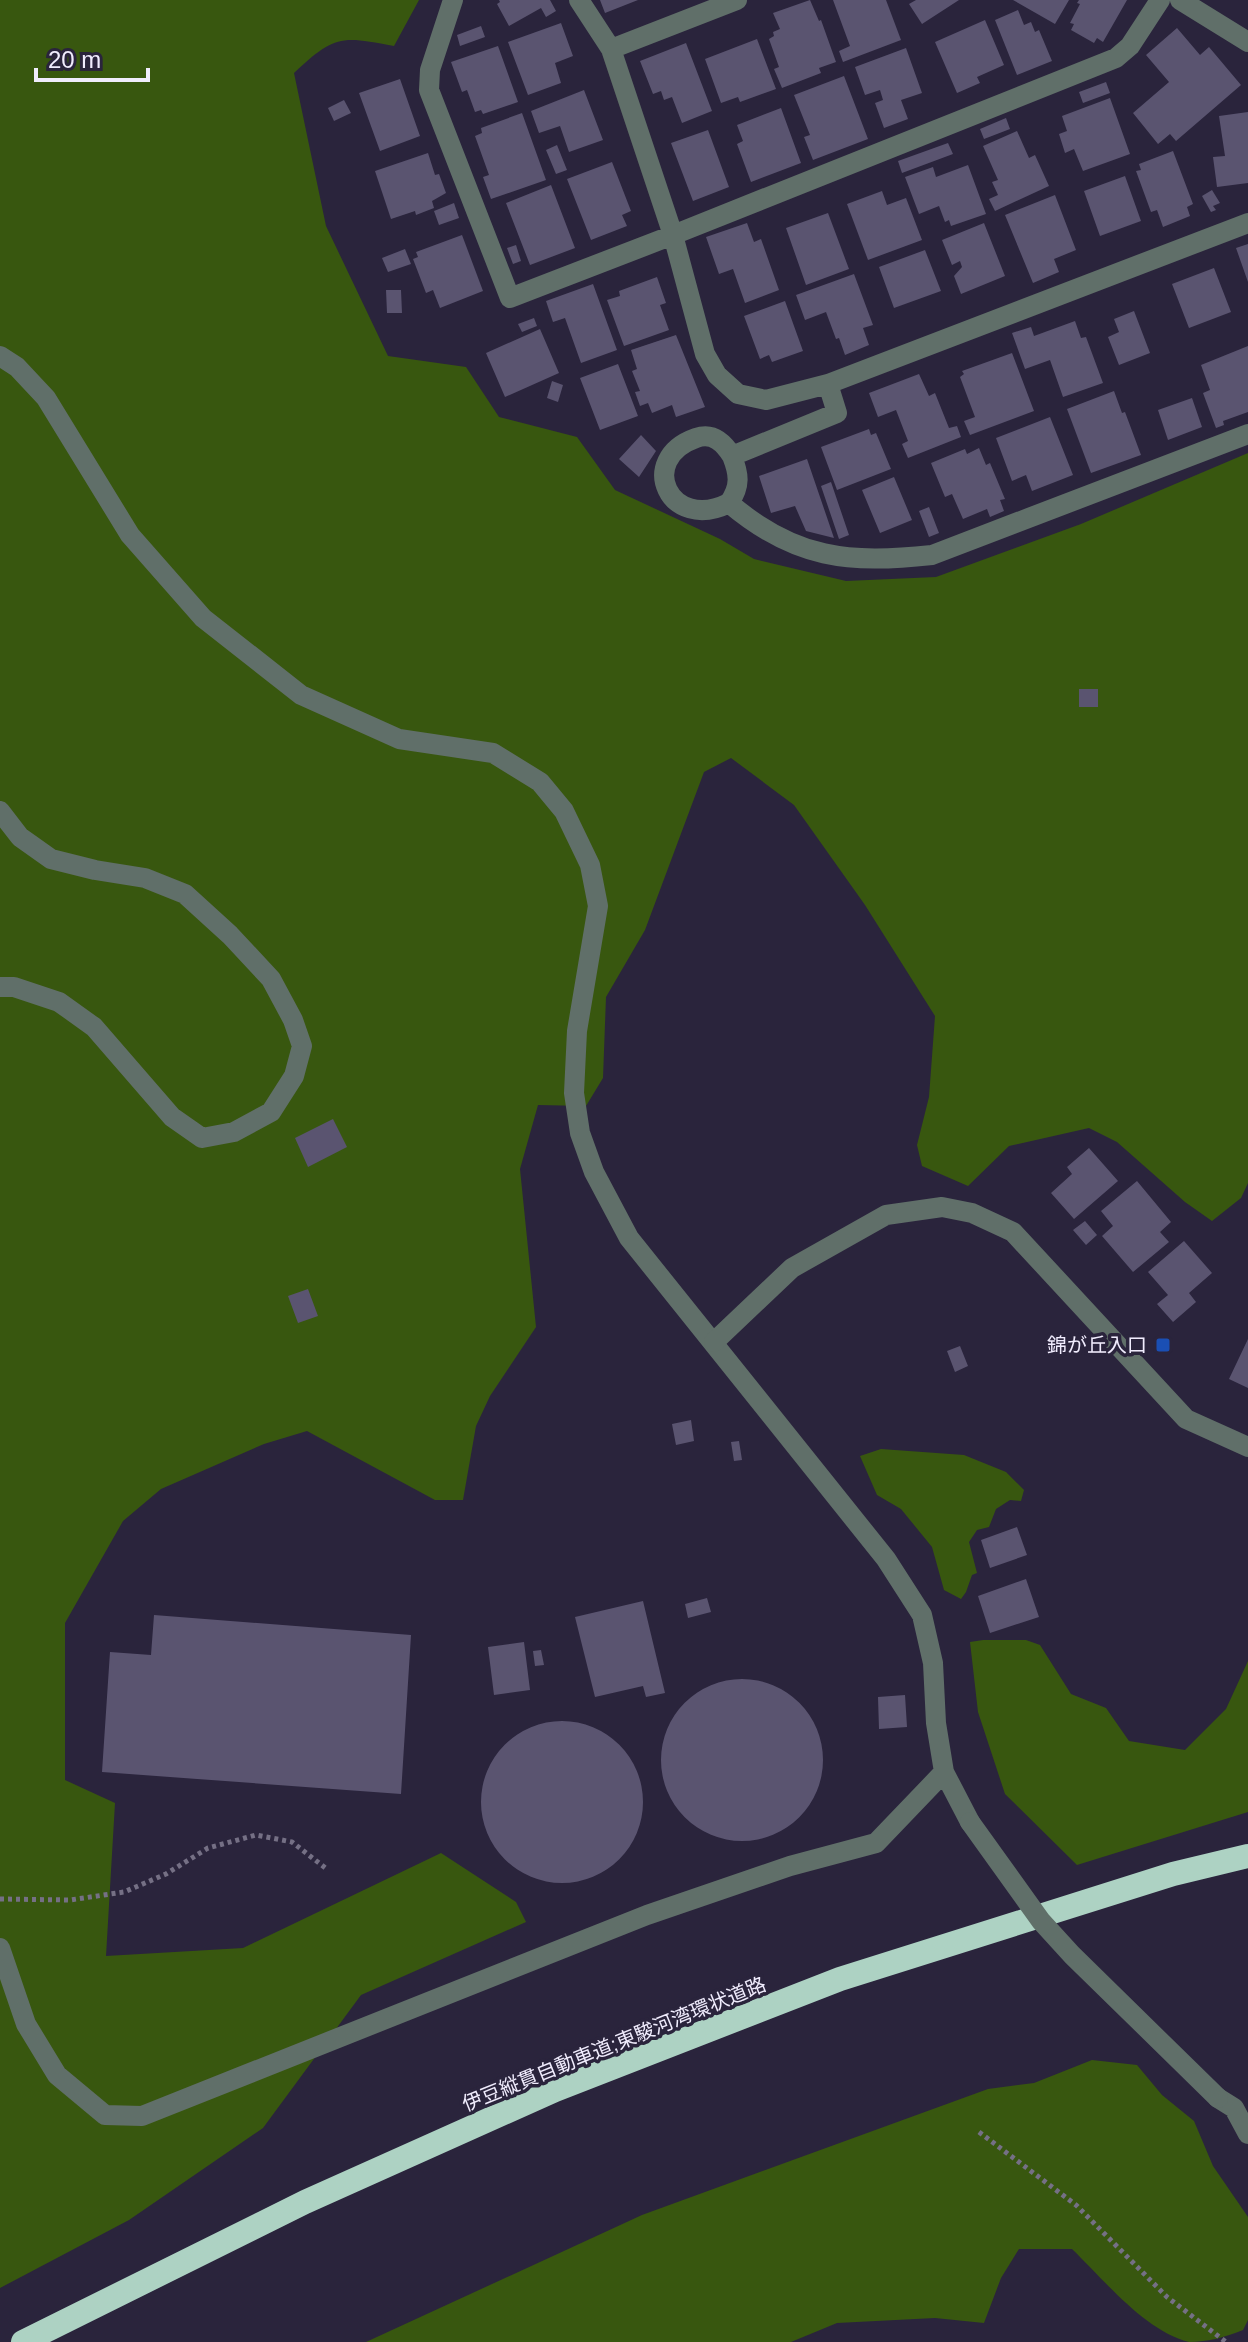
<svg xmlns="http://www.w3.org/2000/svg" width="1248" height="2342" font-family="Arial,'Noto Sans JP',sans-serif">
<rect width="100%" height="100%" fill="#2a243c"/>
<path fill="#38570f" d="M0,0h419l-25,46c-54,-10 -59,-11 -100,27l32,153 62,130 78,11 33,50 78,20 38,53 105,49 34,20 92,22 90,-4 145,-53 167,-71v730l-7,15 -29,23 -27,-19 -68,-60 -28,-14 -80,18 -41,40 -46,-20 -5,-21 12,-48 6,-81 -70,-111 -71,-100 -63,-47 -27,14 -59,158 -39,67 -3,81 -17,28 -48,-1 -18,64 16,158 -46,69 -14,30 -13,74h-28l-128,-69 -43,13 -103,45 -38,32 -58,102v157l50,23 -9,153 137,-8 198,-95 75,49 10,20 -165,73 -98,133 -134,92 -129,68z
M881,1449l83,6 42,17 18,18 -3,11 -11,-1 -14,9 -7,18 -12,3 -8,12 8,31 -5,2 -6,17 -5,7 -17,-9 -12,-43 -31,-38 -24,-14 -17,-39z
M983,1640h43l14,5 31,49 35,14 23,33 56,9 41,-41 22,-48v151l-171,53 -72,-71 -27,-82 -8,-70z
M1092,2060l45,5 25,30 32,26 19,45 35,51v103l-5,10c-17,7 -35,12 -54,12 -44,-11 -85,-62 -117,-93h-53l-18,29 -17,45 -49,-5 -98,5 -46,19h-425l276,-127 346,-126 46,-6z"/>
<path fill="#5a5470" d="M499,0h51l6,11 -10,6 -5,-9 -32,18 -12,-22 3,-2z
M600,0h38l-33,13z
M810,0l9,21 2,-1 15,42 -17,6 2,5 -39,15 -8,-19 5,-2 -10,-28 5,-3 -1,-4 7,-3 -7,-16z
M833,0h53l15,40 -58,22 -4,-11 11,-5z
M916,0h43l-37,24 -13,-20z
M1013,0h56l-14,24z
M1079,0h48l-24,42 -6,-4 -3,5 -23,-13 3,-6 -4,-1 10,-19 -3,-1z
M1018,10l6,15 7,-3 4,10 4,-2 13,31 -35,14 -22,-55z
M985,20l19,45 -27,12 3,6 -23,10 -22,-51z
M561,23l12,33 -18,7 6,20 -33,12 -20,-53z
M481,26l4,11 -25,9 -3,-11z
M1177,28l23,27 9,-8 32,38 -65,56 -6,-7 -12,10 -25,-31 36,-31 -23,-27z
M757,39l19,50 -36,13 -2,-5 -17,6 -16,-44z
M686,43l26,68 -30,12 -10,-26 -8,3 -3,-9 -8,3 -13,-33z
M498,46l20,56 -35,12 -2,-4 -6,2 -8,-22 -5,2 -11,-30z
M906,48l16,45 -21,7 7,19 -24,9 -9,-25 8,-3 -3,-10 -15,5 -10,-28z
M844,76l24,63 -55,21 -9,-23 6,-2 -16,-40z
M400,79l20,57 -40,15 -21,-58z
M1106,82l4,11 -27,10 -4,-11z
M584,90l19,50 -34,12 -9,-26 -21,7 -8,-22z
M1110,98l20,56 -47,17 -9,-22 -9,4 -6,-19 8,-3 -5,-15z
M344,100l7,13 -17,8 -6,-13z
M781,108l20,55 -50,19 -14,-38 6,-3 -6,-16z
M1248,112v71l-31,4 -4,-30 12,-1 -6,-40z
M522,113l24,67 -55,19 -8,-22 6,-2 -14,-39 7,-3 -1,-5z
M1006,118l4,11 -26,10 -4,-10z
M708,130l21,57 -36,14 -22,-58z
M1017,131l12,27 6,-3 14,31 -54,25 -6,-12 9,-4 -6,-13 6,-2 -15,-34z
M948,143l5,11 -51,19 -4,-12z
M557,145l10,25 -11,4 -10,-24z
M1173,151l20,53 -6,3 3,9 -27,11 -6,-17 -6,2 -15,-41 5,-1 -2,-6z
M428,153l7,22 4,-1 7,19 -14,8 2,7 -18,7 -1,-4 -24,8 -16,-48z
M612,162l19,49 -9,4 5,11 -36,14 -24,-61z
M968,165l18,49 -35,12 -2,-6 -4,2 -6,-16 -20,8 -14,-37 28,-10 3,10z
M1125,176l16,45 -41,15 -16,-45z
M551,185l24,63 -45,17 -24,-62z
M1212,190l8,13 -7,3 3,4 -5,2 -9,-16z
M882,191l5,14 19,-7 16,42 -54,20 -21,-56z
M1055,195l21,55 -22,9 5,13 -26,11 -28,-68z
M454,203l5,15 -20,7 -5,-14z
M828,213l21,56 -43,16 -20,-57z
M747,223l7,19 7,-3 18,51 -34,13 -12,-34 -14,5 -13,-37z
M984,223l21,53 -44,18 -7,-18 8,-9 -2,-6 -8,4 -10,-25z
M462,235l21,56 -43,17 -7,-18 -7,3 -13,-34 5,-2 -2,-5z
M1248,244v38l-12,-34z
M516,245l5,16 -8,3 -6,-16z
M405,249l6,15 -23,8 -6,-14z
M925,250l16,41 -47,17 -15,-41z
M1214,268l17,44 -42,16 -17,-44z
M854,274l19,51 -10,3 6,17 -24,10 -6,-17 -3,1 -10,-27 -21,8 -9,-25z
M657,277l9,26 -6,2 9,25 -45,16 -17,-46 13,-4 -1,-5z
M593,284l24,66 -36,13 -16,-45 -12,4 -7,-21z
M386,290h15l1,23h-15z
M785,301l18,50 -31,11 -3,-7 -9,4 -16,-43z
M1134,311l16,42 -31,12 -11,-28 11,-5 -5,-13z
M534,318l3,8 -15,6 -4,-8z
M1075,321l6,17 5,-1 17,46 -40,14 -13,-37 -25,9 -13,-36 19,-6 3,9z
M540,329l19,44 -54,24 -19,-44z
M676,335l29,72 -29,10 -4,-12 -20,8 -4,-10 -8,3 -5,-14 5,-1 -8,-20 5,-2 -6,-19z
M1248,346v66l-25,9 1,4 -8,3 -13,-35 7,-3 -9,-25z
M1012,353l22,58 -64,24 -6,-14 11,-4 -15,-40 4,-3 -2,-3z
M618,364l20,52 -38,14 -20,-52z
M919,374l10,22 6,-3 14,35 8,-2 4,11 -53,21 -6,-14 6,-3 -12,-31 -18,7 -9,-24z
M552,381l11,4 -5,17 -11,-4z
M1114,391l8,22 3,-1 16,43 -50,18 -24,-64z
M1192,398l10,29 -34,13 -10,-30z
M1050,417l23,58 -41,16 -6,-16 -14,6 -16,-43z
M869,429l2,6 5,-2 15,36 -54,21 -16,-43z
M641,435l15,16 -17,26 -20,-18z
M979,448l7,17 4,-2 15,36 -5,1 4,11 -14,6 -3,-8 -24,10 -11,-25 -7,3 -14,-34 34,-14 2,5z
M807,459l27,79 -28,-7 -11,-25 -24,7 -12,-37z
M894,477l18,43 -32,13 -18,-43z
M831,482l18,53 -10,4 -18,-53z
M929,507l10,26 -10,4 -10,-26z
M1079,689h19v18h-19z
M333,1119l14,28 -39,20 -13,-29z
M1089,1148l29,33 -44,38 -23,-26 21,-19 -5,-7z
M1137,1181l34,41 -11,10 9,10 -36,30 -31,-36 11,-10 -12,-15z
M1085,1221l12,14 -11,10 -13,-15z
M1184,1241l28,32 -23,20 7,9 -23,20 -16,-18 11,-9 -20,-23z
M308,1289l10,27 -20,7 -10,-27z
M1248,1339v49l-19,-9z
M960,1346l8,20 -13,6 -8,-21z
M691,1420l3,21 -18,4 -4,-21z
M739,1441l3,19 -8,1 -3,-19z
M1017,1527l10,28 -37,13 -9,-28z
M1026,1579l13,38 -49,16 -12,-37z
M707,1598l4,14 -23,6 -3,-14z
M643,1601l22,92 -19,4 -3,-11 -48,11 -20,-80z
M154,1615l257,20 -10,159 -299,-22 8,-120 41,3z
M524,1642l6,48 -36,5 -6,-48z
M541,1650l3,15 -9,1 -2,-15z
M661 1760a81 81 0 1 1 162 0a81 81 0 1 1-162 0Z
M905,1695l2,32 -28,2 -1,-32z
M481 1802a81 81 0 1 1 162 0a81 81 0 1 1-162 0Z"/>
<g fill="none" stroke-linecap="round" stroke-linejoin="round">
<path stroke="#757085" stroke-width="5" stroke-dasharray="4 4" stroke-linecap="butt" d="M0,1899l70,1 54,-8 42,-18 42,-26 48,-13 36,7 36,28
M979,2132l97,73 91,92 59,45"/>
<path stroke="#606f69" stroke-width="20" d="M453,0l-23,70 -1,20 81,208 163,-63 443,-177 14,-12 30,-46
M579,0l32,49 62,186 32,119 12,21 21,19 28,6 62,-16 420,-161
M1180,0l68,42
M611,49l126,-49
M0,356l17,11 29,31 84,137 73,83 98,77 98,44 94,14 47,29 24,29 26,54 8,41 -21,125 -3,62 6,40 14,39 35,66 257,321 36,56 11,48 3,60 8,49 26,50
M828,384l9,29 -105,43c-8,-13 -19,-24 -36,-18 -60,21 -27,95 33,65 66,56 120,61 203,52l316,-121
M729,503c12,-17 10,-29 3,-47
M0,811l20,26 31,22 44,11 50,8 40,16 45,41 41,44 22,41 9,26 -8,30 -23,36 -37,20 -32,6 -30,-21 -78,-90 -35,-25 -45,-15h-14
M0,1948l26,76 31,51 48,40 37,1 505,-201 143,-49 86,-23 68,-71
M1218,2098l16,10 14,26"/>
<path stroke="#606f69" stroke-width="20" d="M714,1342l78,-74 94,-53 56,-8 30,6 41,19 173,187 62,28"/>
<path stroke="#add2c3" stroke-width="24" d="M23,2342l282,-140 250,-112 285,-111 333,-105 75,-18"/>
<path stroke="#606f69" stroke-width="20" d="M970,1822l71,99 31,34 146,143"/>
</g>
<rect fill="#1a4fb4" stroke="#2a243c" stroke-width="3" x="1155" y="1337" width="16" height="16" rx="4"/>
<g text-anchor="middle" stroke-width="7" stroke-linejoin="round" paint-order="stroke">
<g font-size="20" fill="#f0ecfd" stroke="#2a243c" text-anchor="end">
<text x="1147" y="1352">錦が丘入口</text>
</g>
<g font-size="20" fill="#f0ecfd" stroke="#2a243c">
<text transform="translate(614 2044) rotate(-22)" y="7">伊豆縦貫自動車道;東駿河湾環状道路</text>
</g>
</g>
<path d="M36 68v12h112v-12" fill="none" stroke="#f0ecfd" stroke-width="4"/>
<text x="48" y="68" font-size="24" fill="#f0ecfd" stroke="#2a243c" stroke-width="6" paint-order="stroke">20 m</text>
</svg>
